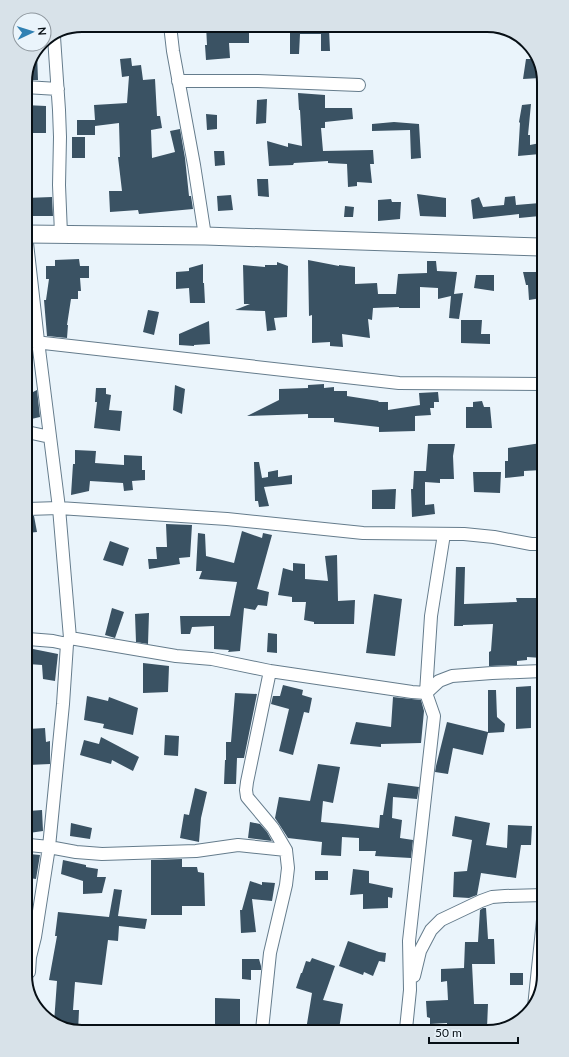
<svg xmlns="http://www.w3.org/2000/svg" width="569" height="1057" font-family="Lato,sans-serif">
<rect width="100%" height="100%" fill="#eaf4fb"/>
<path fill="#3a5263" d="M206,25h43v18h-20l1,15 -24,2 -1,-15h2z
M285,25h38v4h6l1,22h-9v-17h-21l-1,20h-9v-21h-5z
M37,53l1,27h-10l-1,-6z
M131,58l1,8 9,-1 2,15 12,-1 2,37h3l2,12 -11,2 1,28 23,-6 -5,-21 10,-2 5,29 4,38h2l2,13 -54,5 -1,-4 -28,2 -1,-21h13l-4,-34h2l-1,-34 -24,3v-3v12h-18v-15h18l-1,-15 33,-2 2,-27 -7,1 -2,-18z
M526,59h12l2,1v18l-17,1z
M298,93l27,2v13h27l1,11 -28,3v6h-4l2,23 50,-1 1,14h-4l2,19 -15,-1v4l-9,1 -1,-23 -19,-1v-2l-34,2 -1,2 -24,1 -2,-25 21,6v-4l14,3 -2,-36h-1z
M267,99l-1,24 -10,1 1,-24z
M531,104l-3,31h2v10l10,-2v11l-22,2 2,-33 -1,-1 3,-17z
M25,105l21,1v27h-21z
M206,114l11,1v14l-10,1z
M394,122l25,2 2,34 -10,1 -1,-29 -38,1v-7z
M72,137h13v21h-13z
M214,151h10l1,14 -10,1z
M257,179h11l1,18 -11,-1z
M417,194l29,4v19l-26,-1z
M231,195l2,15 -15,1 -1,-15z
M515,196l1,9 24,-2v13l-21,2v-4l-46,5 -2,-19 8,-3 4,10 21,-2 1,-8z
M52,197l1,19h-27v-18z
M391,199l1,3h9l-1,17 -22,2v-21z
M345,206l9,1 -1,10h-9z
M79,259l1,7h9v12h-9l1,13h-3v8h-7l-4,26h1l-1,13 -20,-2 -3,-36h2l3,-21h-3v-13h9v-6z
M308,260l31,6v-1l16,2v17l22,-1 1,11h18l2,-20 29,-1v-12h9l1,10 20,1 -3,22 9,-1 -4,26 -10,-1 2,-22 -13,3v-11l-18,-1v21h-21v-1l-26,1 -1,12 -4,-1 2,19 -28,-4 1,13 -13,-1v-4l-18,1v-28l-3,1z
M277,262l11,4 -1,51 -13,1 2,12 -9,1 -2,-20 -30,-1 15,-6h-6l-1,-39 22,2v-2h12z
M203,264v19h1l1,20h-15l-1,-15 -13,1v-17l13,-1v-3z
M523,272h18v26l-12,2 -1,-15h-2z
M476,275h18v16l-20,-3z
M148,310l11,2 -5,23 -11,-3z
M461,320h21l-1,14h9v10l-29,-1z
M209,321l1,23 -16,1v1l-15,-1v-11z
M324,384v4l10,-1v4h13v5l32,5 -1,1h10v8l32,-5 -1,-12 19,-1 1,10h-5v6h-4l1,7 -16,1v15l-36,1v-5l-45,-5v-4h-26v-4l-61,2 32,-16v-11l29,-1v-3z
M175,385l10,4 -3,25 -9,-4z
M96,388h10v6l5,1 -2,15 13,1 -2,20 -26,-3 3,-26h-2z
M37,390l3,27 -13,3v-25z
M482,401l2,6h6l2,21h-26v-21h7v-5z
M541,443l1,27 -18,1v5l-19,2v-17h3v-13z
M428,444h27l-2,12 1,23h-14v4l-15,-1v23l9,-1 1,10 -23,3 -1,-28h2l1,-18h12z
M75,450l21,1 -1,12 29,2v-10l18,1v14h3v10l-13,1 1,9 -9,1 -1,-8 -33,-2 -1,10 -18,4 2,-31h2z
M254,462h5l3,16 6,-1v-5l10,-2v7l14,-2v9l-28,3 5,19 -10,1 -1,-6h-3z
M473,472h28l-1,21 -26,-1z
M396,489l-1,20h-23v-19z
M27,516h7l3,16 -10,1z
M166,524l26,1 -2,32 -11,1 1,6 -31,5 -1,-10h9l-1,-12h11z
M242,531l20,7 1,-5 9,2 -15,54 12,3 -2,14 -9,-1 -3,5 -11,-2 -4,43 -12,1 1,-2 -15,-1v-23l-22,1 -2,7h-9l-1,-18h50l7,-34 -38,-3 3,-8h-6l2,-38 7,1 1,22 28,7z
M110,541l19,7 -6,18 -20,-6z
M337,555l1,46 17,-1 -1,24h-40v-2l-10,-2 2,-18h-14v-5l-14,-2 5,-27 10,3v-8l12,1v15l23,2 -3,-25z
M456,567h9l-1,37 53,-2 -1,-4h26v60l-15,-1v3l-10,1v4l-28,1v-14l2,-1 2,-27 -30,1v1h-9z
M374,594l28,5 -7,57 -29,-3z
M112,608l12,4 -9,26 -10,-3z
M149,613l-1,31 -12,-2 -1,-28z
M268,633l9,1v19l-10,-1z
M28,648l30,6 -3,27 -12,-2 -1,-14 -14,-1z
M143,663l26,3 -1,26 -25,1z
M283,685l20,5 -1,5 10,3 -3,15 -5,-1 -11,43 -14,-4 10,-42 -18,-5 2,-8h7z
M531,686v42l-15,1v-42z
M488,690h8l1,27 8,7 -1,8 -16,1 -5,22 -30,-7 -5,26 -13,-2 1,-6 11,-44 41,10z
M235,693l22,1 -13,64h-7l-1,26h-12l1,-24h1v-18h5z
M87,696l21,5 1,-4 29,11 -5,27 -30,-7 1,-4 -20,-4z
M393,697l28,3 3,11 -3,32 -40,1v3l-31,-3 6,-22 35,5z
M45,728l1,14 4,-1v23l-22,1v-36z
M165,735l14,1 -1,20 -14,-1z
M101,737l38,20 -6,14 -21,-11 -1,4 -31,-9 4,-15 15,4z
M318,764l22,3 -7,36 -10,-2 -2,21 22,2 36,4 1,-13h3l5,-32 31,4 -2,12 -24,-2 -1,21 10,2 -2,18 13,2 -2,18 -36,-2 1,-5h-17v-13l-17,-1 -1,19 -20,-1 1,-13 -34,-4 -9,-14 -4,-6 4,-21 31,4z
M195,788l12,4 -6,26 -2,24 -19,-4 4,-24 5,1z
M42,810l1,21 -14,2v-22z
M455,816l35,7 -4,22 21,3 1,-23 24,1 -1,19h-10l-5,33 -35,-5 -4,22 -8,3 -16,-1 1,-25 13,-1 5,-31 -20,-4z
M250,822l10,2 7,8 5,9 -24,-3z
M71,823l21,5 -2,11 -20,-3z
M29,854l11,1 -4,24 -7,-1z
M182,859v8h15l1,5 6,1 1,33h-23v9h-31v-55z
M63,860l23,5v2l12,2 -1,8h9l-4,16 -19,1v-13l-22,-7z
M353,869l16,2v12l24,5 -1,10 -4,-1v11l-25,1v-15l-13,1z
M315,871h13v9h-13z
M250,881l12,4v-3l13,1 -3,18 -20,-2 4,33 -15,1 -1,-23h2z
M114,889l8,1 -4,26 29,3 -2,10 -26,-3 -1,15 -10,-1 -6,45 -27,-3 -2,28h6l-1,22 -24,-9 3,-42 -8,-1 8,-44h-2l3,-24 51,5z
M483,908h3l2,31h6l1,25h-23l2,40h14l-1,24h-40v-5l-17,1v-6l-3,-1 -1,-16 22,-1 -1,-19 -6,1v-13l23,-1 1,-26h13l2,-32z
M348,941l31,11 7,1 -1,9 -6,-1 -6,15 -9,-4 -1,3 -24,-9z
M312,958l23,8 -12,34 20,4 -4,25 -33,1 6,-37 -16,-5 5,-15h1l4,-12 4,1z
M242,959h17l2,7v4h-10v10l-9,-1z
M510,973h13v12h-13z
M215,998l25,1v30h-25z"/>
<g fill="none" stroke-linecap="round" stroke-linejoin="round">
<g stroke="#657c8c" stroke-width="14">
<path id="street" d="M170,25l3,26 21,114 11,71
M54,37l5,73 1,27 -1,48 2,49
M178,81h80l101,4
M25,87l33,2
M26,234l12,107 21,167 11,130 -3,6 -4,60 -14,143 -14,90 -5,20 -1,15
M26,341l373,42 142,1
M27,432l23,5
M27,509l32,-1 168,11 136,14 101,1 30,3 37,7h11
M70,638l106,18 36,3 58,12 142,21 14,1 8,23 -25,225 1,49 -4,39
M28,639l25,2 14,3
M426,693l5,-77 13,-82
M426,693l13,-12 13,-5 40,-3 51,-2
M29,845l20,2 27,5 26,2 94,-3 42,-6 48,5
M414,976l6,-25 11,-21 10,-10 40,-19 11,-4 13,-1 39,-1
M534,1007l10,-97
M262,1030l8,-77 16,-68 2,-17 -2,-18 -13,-22 -26,-31 -1,-7 1,-8 23,-111"/>
</g>
<g stroke="#657c8c" stroke-width="19">
<path id="secondary" d="M26,234l179,2 335,11"/>
</g>
<use href="#street" stroke="#fff" stroke-width="12"/>
<use href="#secondary" stroke="#fff" stroke-width="17"/>
</g>
<path d="M0 0H569V1057H0ZM82 32H487A50 50 0 0 1 537 82V975A50 50 0 0 1 487 1025H82A50 50 0 0 1 32 975V82A50 50 0 0 1 82 32Z" fill="#d8e2e9" fill-rule="evenodd"/>
<path fill="none" stroke="#070f15" stroke-width="2" d="M82 32H487A50 50 0 0 1 537 82V975A50 50 0 0 1 487 1025H82A50 50 0 0 1 32 975V82A50 50 0 0 1 82 32Z"/>
<g transform="translate(32 32) rotate(86)"><circle r="19" fill="#eaf4fb" stroke="#8f989f"/>
<path d="M0-3L7 15L0 10L-7 15Z" fill="#3081b3"/>
<text y="-6" font-size="11" font-weight="bold" text-anchor="middle" fill="#070f15">N</text>
</g>
<path d="M429 1037v6h89v-6" fill="none" stroke="#070f15" stroke-width="2"/>
<text x="435" y="1037" font-size="12" fill="#070f15" stroke="#eaf4fb" stroke-width="3" paint-order="stroke">50 m</text>
</svg>
